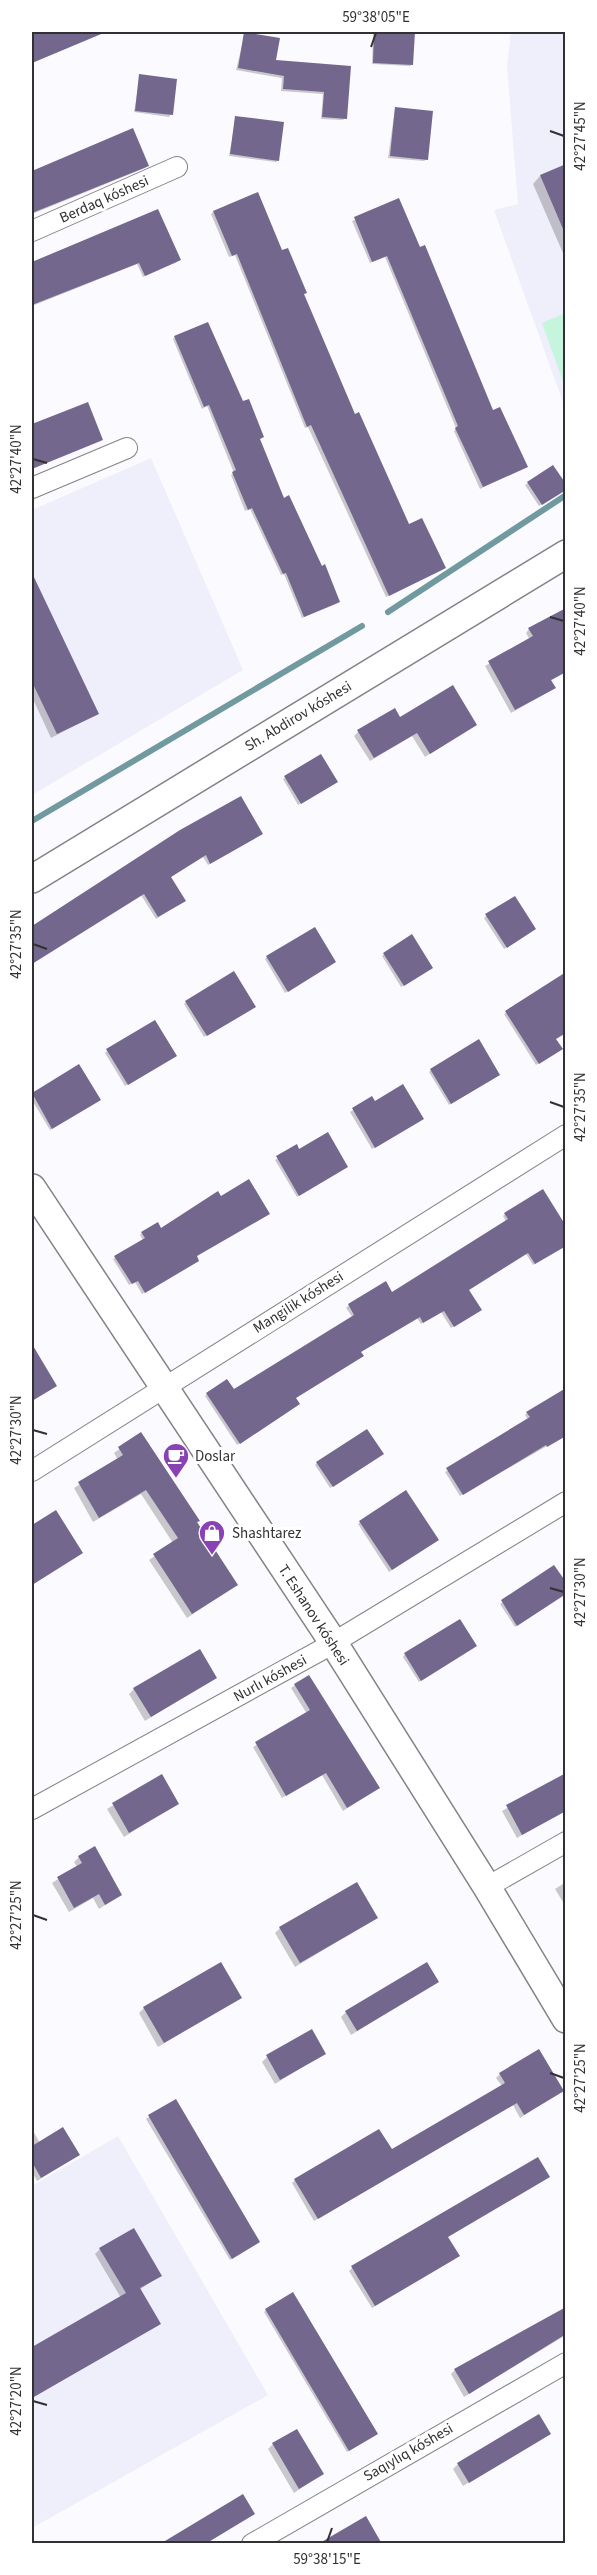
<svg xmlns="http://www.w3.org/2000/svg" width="597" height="2575" font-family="'Source Sans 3',sans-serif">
<rect width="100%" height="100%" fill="#fbfaff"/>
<path fill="#efeefb" d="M511,32h54v376l-71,-198 24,-6 -11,-138z
M151,458l92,212 -211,125v-285z
M118,2136l150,259 -236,133v-342z"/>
<path fill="#c5f5dc" d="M565,313v74l-23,-64z"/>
<path fill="#0003" d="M32,32h68l1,1 -69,30z
M373,32h40l-1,32 -2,2 -38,-2z
M245,33l29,29 75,5 -4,51 -2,2 -22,-1 2,-25 -42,-3 1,-13 -46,-8z
M140,76l31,38 -2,3 -35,-5z
M395,108l32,51 -3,2 -36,-3z
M236,117l42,43 -2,2 -47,-6z
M133,130l14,36 -2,2 -113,46v-43z
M566,166v94l-33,-76 7,-8z
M398,200l94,212 32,56 -44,21 -26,-58 2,-3 -71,-171 -15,6 -18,-42z
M157,211l20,51 -34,15 -6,-13 -105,42v-44z
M213,212l69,40 73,164 54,110 36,42 -3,2 -56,27 -78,-170 -3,1 -70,-173 -6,2 -18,-43z
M175,337l68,66 20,34 -4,2 24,61 55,102 -2,2 -34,14 -18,-44 -3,1 -31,-66 -5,2 -14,-36 3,-2 -27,-67 -5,3 -29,-70z
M87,404l12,37 -67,27v-42z
M553,467l11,23 -25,16 -14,-21z
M32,580l65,134 -46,24 -19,-41z
M529,629l37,43 -16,9v10l-39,22 -26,-47 45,-26 -4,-7z
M400,719l76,5 -51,33 -13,-21 -42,25 -16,-25 4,-4z
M321,756l13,28 -36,21 -15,-26z
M258,836l-50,29 -5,-8 -34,21 12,25 -25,16 -15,-24 -109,68v-36l122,-79z
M486,916l46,15 -28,18 -20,-31z
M384,954l45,16 -28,17 -19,-31z
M267,957l65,7 -47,29 -20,-34z
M566,974l-11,65 4,12 -23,14 -32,-51z
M186,1002l66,7 -48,28 -20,-33z
M107,1051l66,6 -48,29 -20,-33z
M79,1066l18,36 -47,28 -18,-30v-5z
M431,1070l65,7 -47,28 -20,-33z
M372,1098l3,5 45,18 -48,28 -22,-37z
M296,1146l3,5 47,16 -49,30 -22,-37z
M505,1214l61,32 -33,19 -7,-11 -58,36 10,22 -27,16 -10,-16 -20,12 -4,-6 -57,34 -66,46 2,8 -59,39 -32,-49 2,-2 26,-3 120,-73 -7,-10 3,-3 37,-21 6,10 114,-72 -3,-6z
M161,1230l34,27v6l-53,31 -7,-12 -6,3 -16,-26 30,-19 -3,-5 2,-2z
M32,1347l23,38 -23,16z
M527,1413l39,22 -106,61 -15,-24 83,-52 -3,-5z
M140,1434l56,88 35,67 -44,29 -38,-58 24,-17 -32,-49 -48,28 -19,-34 44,-28 -4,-7z
M380,1456l-50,32 -15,-23 2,-2z
M55,1512l21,45 -44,28v-57z
M360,1522l75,20 -46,30 -31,-48z
M554,1567l12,26 -51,34 -15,-23z
M473,1648l-54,34 -16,-25 2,-3z
M215,1677l-70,44 -16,-27 5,-5z
M295,1685l83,103 -35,23 -21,-36 -40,23 -29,-51 54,-33 -16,-26z
M566,1773v37l-49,28 -15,-27z
M161,1776l17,27 -54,34 -17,-28z
M79,1857l42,38 -22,14 -6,-11 -24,14 -17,-29 25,-16 -3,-5z
M566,1882v25l-11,-18z
M377,1918l-82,49 -20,-34 5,-5z
M437,1982l-86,53 -10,-18 5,-5z
M240,1998l-82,49 -19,-34 5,-5z
M325,2053l-50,31 -13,-22 5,-5z
M500,2074l62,17 -42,27 -7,-13 -199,116 -22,-38 3,-3 96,-29 111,-65 -6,-8z
M175,2101l83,141 -28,18 -84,-141z
M32,2129l8,14 38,12 -41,26 -5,-9z
M447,2237l8,22 -83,49 -23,-37 3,-3z
M100,2249l60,27 -21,14 20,34 -127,74v-49l89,-51 -26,-44z
M566,2309v26l-102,62 -13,-23 4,-4z
M266,2310l108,126 -27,16 -83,-140z
M549,2433l-86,53 -10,-17 5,-5z
M273,2444l49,30 -28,19 -26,-44z
M253,2514l-47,30h-43z"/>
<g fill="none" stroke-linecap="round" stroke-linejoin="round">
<path stroke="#7199a0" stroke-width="6" d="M388,612l178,-117
M32,821l330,-195"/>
</g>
<path fill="#73678e" d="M32,32h74l-74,31z
M244,32l36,6 -4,22 75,6 -4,53 -25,-2 2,-25 -41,-3 1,-13 -46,-8z
M374,32h41l-2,33 -40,-2z
M139,74l38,5 -4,36 -38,-4z
M395,107l38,4 -5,49 -38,-4z
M235,116l49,6 -5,39 -49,-7z
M133,128l16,38 -117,47v-42z
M566,164v72l-26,-61z
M258,192l24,58 6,-2 19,45 -3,1 51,120 4,-2 50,112 13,-6 24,50 -57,28 -78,-171 -4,2 -70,-173 -5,2 -19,-45z
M399,198l21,49 5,-2 68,165 7,-3 28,60 -45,20 -28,-59 3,-2 -71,-170 -15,6 -18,-45z
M158,209l23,51 -36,16 -6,-13 -107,42v-43z
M208,322l35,79 6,-2 15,38 -4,2 24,59 5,-3 33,71 3,-2 15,38 -36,15 -18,-44 -3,1 -31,-66 -4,2 -16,-38 4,-2 -27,-65 -5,2 -30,-71z
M88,402l15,38 -71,29v-45z
M553,465l13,19v6l-24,15 -15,-23z
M32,573l67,141 -42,20 -25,-52z
M566,608v64l-15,8 5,8 -41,22 -27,-49 45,-25 -5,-8z
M453,685l24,40 -47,29 -13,-21 -43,25 -17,-28 38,-22 5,9z
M321,754l17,28 -37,22 -17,-28z
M241,796l22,38 -53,30 -4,-9 -35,22 15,24 -28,16 -14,-23 -112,70v-38l148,-96z
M515,896l21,33 -29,19 -22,-34z
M315,927l21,35 -48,30 -22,-36z
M412,934l21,34 -29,18 -21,-33z
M234,971l22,36 -49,29 -22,-35z
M566,972v61l-10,6 7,10 -24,15 -34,-53z
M155,1020l22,36 -49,29 -22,-36z
M479,1039l21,36 -49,29 -21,-35z
M79,1064l22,36 -49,29 -20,-36z
M403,1084l21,35 -49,29 -23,-40 20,-12 3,5z
M328,1132l20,35 -49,29 -23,-40 21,-12 2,5z
M249,1179l21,35 -73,42 2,5 -54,32 -7,-12 -6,3 -18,-28 31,-18 -4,-6 17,-10 3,6 57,-37 3,5z
M543,1189l23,37v20l-31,18 -7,-11 -59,37 13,20 -28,17 -10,-16 -21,12 -3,-6 -59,35 3,4 -68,42 4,6 -60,40 -34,-51 21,-14 7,10 120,-74 -6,-11 38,-23 6,11 116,-73 -4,-6z
M32,1344l25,42 -25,15z
M566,1388v48l-19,11 -1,-2 -83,50 -17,-27 84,-51 -4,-5z
M367,1429l17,25 -51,33 -17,-25z
M141,1432l59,89 -3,1 41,63 -46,29 -39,-60 25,-16 -32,-48 -47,28 -21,-36 45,-27 -5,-8z
M406,1490l33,50 -47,30 -33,-49z
M56,1510l27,43 -51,32v-60z
M554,1565l12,17v12l-49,32 -16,-26z
M460,1619l17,27 -56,35 -17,-28z
M200,1649l17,29 -66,39 -18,-29z
M309,1675l71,113 -33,20 -21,-35 -40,23 -31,-54 55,-32 -16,-26z
M566,1773v38l-44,24 -16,-30z
M162,1774l17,30 -50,29 -17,-30z
M95,1846l27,49 -17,10 -6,-11 -25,14 -17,-31 25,-14 -4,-7z
M357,1882l21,36 -78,45 -21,-36z
M221,1962l21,36 -78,45 -21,-36z
M427,1962l12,20 -82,49 -12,-20z
M312,2029l14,25 -46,26 -14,-25z
M539,2049l25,42 -40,24 -7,-12 -199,116 -24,-40 85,-50 13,20 113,-66 -6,-10z
M176,2099l84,143 -28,17 -84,-144z
M63,2127l17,28 -39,23 -9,-16v-16z
M538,2157l12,20 -102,60 12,19 -85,50 -24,-40z
M134,2228l28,48 -22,12 21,36 -129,74v-51l94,-54 -27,-45z
M293,2292l85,142 -29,17 -84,-142z
M566,2307v27l-97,60 -15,-25z
M539,2414l12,20 -82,49 -12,-20z
M297,2429l27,45 -25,15 -27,-46z
M243,2494l12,20 -50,30h-45z
M366,2516l16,28h-64z"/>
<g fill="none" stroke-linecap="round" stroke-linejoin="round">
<g stroke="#838287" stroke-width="22">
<path id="street" d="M32,231l145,-64
M32,488l95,-40
M32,1471l534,-336
M32,1809l291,-160 243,-147
M487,1887l79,-45
M252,2544l314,-181"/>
</g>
<g stroke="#838287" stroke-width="30">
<path id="secondary" d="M32,879l534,-325
M32,1188l301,454 154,245 79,132"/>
</g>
<use href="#street" stroke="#fff" stroke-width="20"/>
<use href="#secondary" stroke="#fff" stroke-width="27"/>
</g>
<path fill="none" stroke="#313032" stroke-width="2" d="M371,47l5,-14M550,131l14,5M33,459l14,4M550,617l14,4M33,944l14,5M550,1102l14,5M33,1430l14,4M550,1588l14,4M33,1915l14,5M550,2073l14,5M33,2401l14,4M327,2542l5,-14"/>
<defs>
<g id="cafe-pin" transform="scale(1.35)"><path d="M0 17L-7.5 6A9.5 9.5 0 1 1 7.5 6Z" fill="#8941b4" stroke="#fff"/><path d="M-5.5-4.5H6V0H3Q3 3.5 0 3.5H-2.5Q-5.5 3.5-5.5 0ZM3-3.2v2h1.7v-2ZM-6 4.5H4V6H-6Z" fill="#fff"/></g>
<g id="shop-pin" transform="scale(1.35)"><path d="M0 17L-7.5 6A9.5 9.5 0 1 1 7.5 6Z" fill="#8941b4" stroke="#fff"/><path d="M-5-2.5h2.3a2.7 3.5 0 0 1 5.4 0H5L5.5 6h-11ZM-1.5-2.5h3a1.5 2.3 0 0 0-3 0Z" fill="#fff"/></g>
</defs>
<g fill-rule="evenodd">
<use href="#cafe-pin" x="176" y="1456"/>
<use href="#shop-pin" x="212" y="1533"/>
</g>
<g text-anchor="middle" stroke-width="6" stroke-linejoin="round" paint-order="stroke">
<g font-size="15" fill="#313032" stroke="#fff">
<text transform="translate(104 199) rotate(-24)" y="5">Berdaq kóshesi</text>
<text transform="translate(298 716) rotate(-31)" y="5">Sh. Abdirov kóshesi</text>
<text transform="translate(298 1302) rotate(-32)" y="5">Mangilik kóshesi</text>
<text transform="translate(314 1615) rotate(57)" y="5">T. Eshanov kóshesi</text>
<text transform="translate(270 1678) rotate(-29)" y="5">Nurlı kóshesi</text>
<text transform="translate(408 2452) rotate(-30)" y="5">Saqıylıq kóshesi</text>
</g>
<g font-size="15" fill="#313032" stroke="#fff" text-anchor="start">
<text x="195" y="1461">Doslar</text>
<text x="232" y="1538">Shashtarez</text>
</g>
</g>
<rect width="597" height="2575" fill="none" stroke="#ffffff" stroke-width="66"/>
<rect x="33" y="33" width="531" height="2509" fill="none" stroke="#313032" stroke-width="2"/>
<g font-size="15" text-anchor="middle" fill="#313032">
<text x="376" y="22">59°38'05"E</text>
<text transform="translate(580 136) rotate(-90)" y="5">42°27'45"N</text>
<text transform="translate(16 459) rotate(-90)" y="5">42°27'40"N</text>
<text transform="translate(580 621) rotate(-90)" y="5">42°27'40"N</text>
<text transform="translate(16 944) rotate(-90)" y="5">42°27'35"N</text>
<text transform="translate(580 1107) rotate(-90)" y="5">42°27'35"N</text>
<text transform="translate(16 1430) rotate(-90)" y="5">42°27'30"N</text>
<text transform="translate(580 1592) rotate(-90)" y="5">42°27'30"N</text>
<text transform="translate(16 1915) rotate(-90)" y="5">42°27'25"N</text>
<text transform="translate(580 2078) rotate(-90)" y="5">42°27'25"N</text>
<text transform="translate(16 2401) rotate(-90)" y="5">42°27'20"N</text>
<text x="327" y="2564">59°38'15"E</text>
</g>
</svg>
